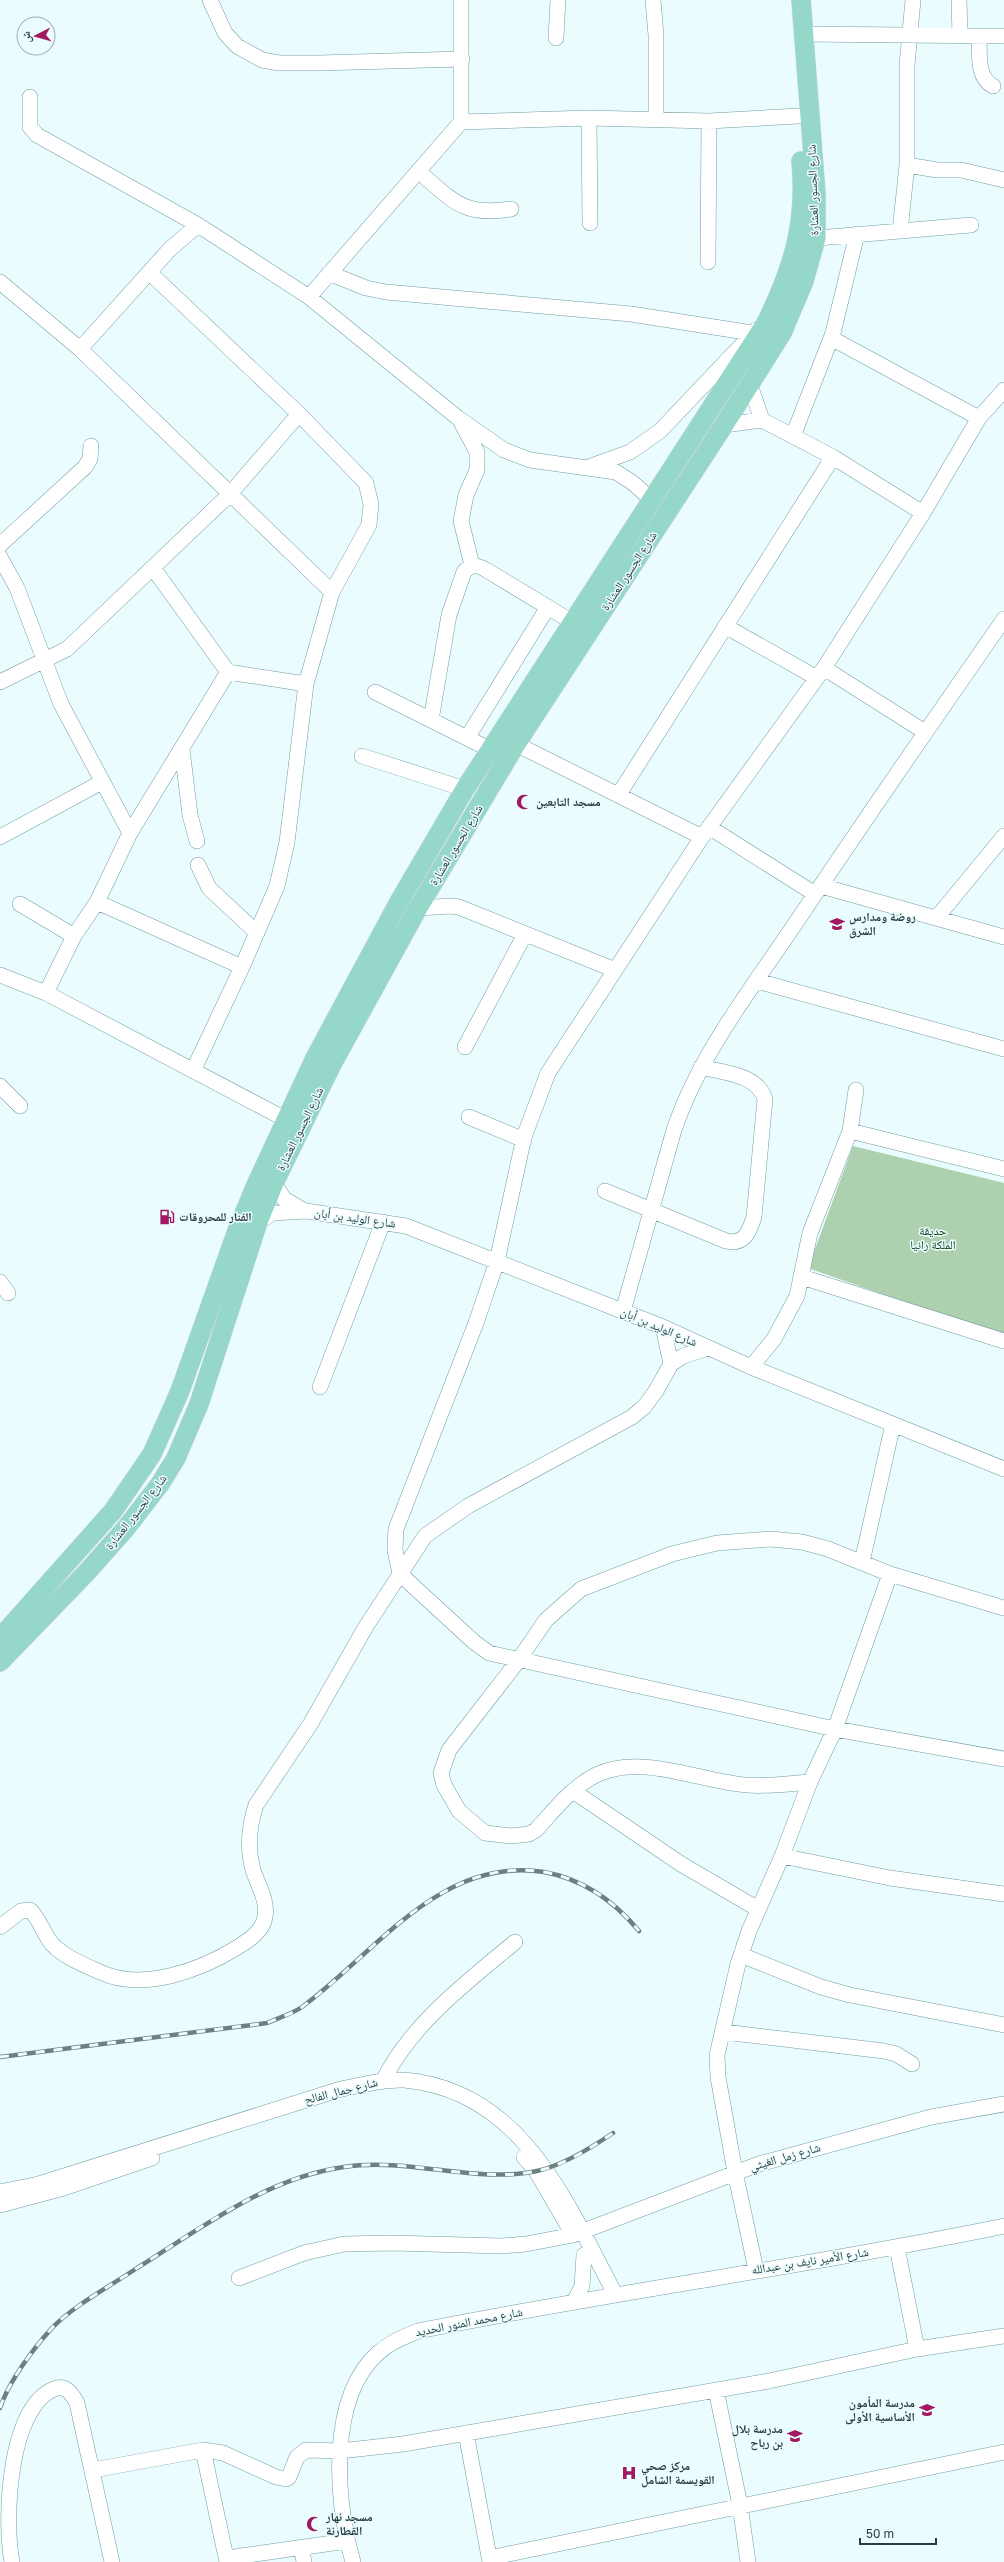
<svg xmlns="http://www.w3.org/2000/svg" width="1004" height="2562" font-family="'Golos Text','Noto Naskh Arabic',sans-serif">
<rect width="100%" height="100%" fill="#eafcfe"/>
<path fill="#add0af" d="M853,1146l151,37v154l-196,-69z"/>
<g fill="none" stroke-linecap="round" stroke-linejoin="round">
<g stroke="#719da2" stroke-width="16">
<path id="minor" d="M210,0l15,33 12,13 25,14 17,3h39l144,-4
M653,0l3,35v83
M959,0l1,36
M803,34l201,2
M979,36c1,16 -3,42 14,50
M556,38l2,-38
M30,97v30l7,8 161,90
M589,118l1,105
M461,122l128,-4 120,3 89,-5
M907,165l30,5h24l43,10
M418,171c34,29 45,46 93,38
M900,231l7,-66v-100l6,-65
M806,239l165,-14
M708,262l1,-141
M150,273l149,141 67,69 5,21 -2,21 -37,67 -26,92 -19,158 -10,44 -35,81 -49,104
M329,273l37,15 20,4 245,22 121,19
M0,282l80,67 252,243
M309,297l152,-175v-122
M831,338l148,80
M80,349l90,-100 28,-24 111,72 149,121 46,32 26,10 86,12 17,11 19,17
M750,385l12,35
M1004,390l-25,28 -56,95 -99,155 -122,169 -154,236 -24,64 -27,124 -21,62 -80,206 -1,21 5,24 74,68 15,11 346,76 169,30
M462,424l15,28v18l-11,25 -5,26 11,44
M724,425l38,-5 71,37 90,56
M793,436l40,-103 24,-99
M591,466l39,-14 30,-21 96,-101
M0,545l85,-78 5,-8 1,-13
M0,557l17,31 44,116 69,129
M153,568l75,104 78,12
M725,626l92,52
M824,668l101,64
M0,682l67,-33 163,-155 69,-80
M375,692l116,58
M431,720l18,-105 15,-43c8,-9 14,-7 24,-1l86,52
M467,738l81,-131
M516,744l186,93
M182,749l8,66 7,26
M362,756l103,33
M619,794l214,-337
M709,827l106,67
M0,837l102,-55
M198,865l11,23 48,45
M821,886l183,51
M97,902l145,65
M20,904l54,32
M418,908l34,-2 7,1 156,63
M938,916l66,-80
M0,975l46,18 241,127
M757,981l247,68
M46,993l28,-57 23,-34 33,-69 98,-161
M465,1047l60,-113
M0,1086l20,20
M469,1117l55,23
M850,1131l154,38
M274,1183l10,16 19,11
M605,1191l121,50c18,4 23,-8 28,-24l11,-118c-8,-25 -41,-26 -64,-32
M258,1222l15,-9 33,-2 100,15 257,101 88,40 253,102
M802,1277l202,64
M0,1282l8,11
M623,1311l51,-181c25,-74 75,-138 119,-203 69,-103 140,-206 211,-308
M663,1327l8,37
M751,1367l23,-28 23,-43 13,-63 40,-102 6,-41
M320,1387l63,-165
M862,1562l31,-138
M810,1782c-26,2 -53,6 -79,1 -41,-6 -93,-28 -135,-8 -24,12 -42,35 -60,55l-7,4 -18,2 -26,-3 -26,-22 -15,-26 -3,-12 8,-23 69,-89 28,-41 35,-31 91,-35 45,-11 53,-4 32,3 26,7 62,25 114,34
M573,1791l108,73 77,45
M782,1856l108,22 114,16
M0,1927l21,-16 9,-1c9,8 12,20 19,30 10,15 35,25 51,32 43,20 101,-2 138,-25 11,-7 25,-16 27,-30 3,-16 -7,-32 -12,-47 -6,-22 -4,-44 3,-65l55,-82 54,-95 60,-92 43,-30 164,-89 12,-10 12,-16 15,-27 12,-8 25,-8
M741,1955l80,32 29,8 154,30
M724,2032l160,19 12,3 16,10
M383,2081c28,-57 84,-99 132,-139
M524,2157l12,14 32,55
M0,2192l39,-8 302,-95c21,-4 42,-10 63,-9 118,10 163,123 211,214
M0,2205l64,-17 88,-30
M897,2247l20,102
M756,2270l-21,-98 -17,-95 -1,-22 21,-91 11,-33 33,-75 28,-74 25,-53 55,-155
M239,2278l65,-25 40,-9 48,-1 110,3 24,-2 47,-9 186,-71 172,-47 73,-13
M574,2302l8,-16 2,-31
M716,2390l24,115 8,57
M466,2433l24,129
M203,2450l20,3 53,24 10,2 3,-2 8,-20 9,-7 34,1 63,-7 366,-63 148,-32 87,-13
M93,2470l110,-20 24,112
M301,2547l3,15
M227,2558l120,-17
M489,2558l515,-106
M12,2562c-8,-41 -4,-154 42,-173 12,-5 18,5 23,14l35,159
M353,2562c-17,-60 -26,-163 25,-209 12,-11 26,-16 40,-22 195,-39 392,-65 586,-105"/>
</g>
<g stroke="#d4d8d8" stroke-width="20">
<path id="major" d="M0,1638l113,-127 39,-57 28,-63 58,-163 18,-43 59,-127 85,-158 65,-111 301,-466c27,-55 41,-100 35,-162
M0,1662l87,-90 39,-44 34,-44 16,-26 23,-54 59,-182 16,-39 57,-117 87,-158 98,-164 208,-319 58,-92 22,-52 12,-43v-44l-15,-194"/>
</g>
<use href="#minor" stroke="#fff" stroke-width="15"/>
<use href="#major" stroke="#95d7c8" stroke-width="19"/>
<g stroke="#6c7f81" stroke-width="4.5">
<path id="rail" d="M0,2057l267,-34c11,-5 25,-9 35,-16 74,-54 138,-151 242,-135 39,7 70,29 95,59
M0,2408c9,-27 33,-59 52,-80 21,-22 60,-43 85,-60 66,-41 129,-90 207,-101 64,-10 133,17 193,4 27,-6 54,-23 76,-38"/>
</g>
<use href="#rail" stroke="#eafcfe" stroke-width="3" stroke-dasharray="9" stroke-linecap="butt"/>
</g>
<defs>
<g id="mosque-bare" transform="scale(1.2)"><path d="M3.5-4.9A6 6 0 1 0 3.5 4.9A5 5 0 1 1 3.5-4.9Z" fill="#a21861" stroke="#eafcfe" stroke-width="2.5" paint-order="stroke"/></g>
<g id="school-bare" transform="scale(1.2)"><path d="M0-5L7-2L0 1L-7-2ZM-4 1L0 2.5L4 1V4Q0 6-4 4Z" fill="#a21861" stroke="#eafcfe" stroke-width="2.5" paint-order="stroke"/></g>
<g id="fuel-bare" transform="scale(1.2)"><path d="M-5.5-6h7V0h2V4h1.3V-2.5L3-4.5l.8-.8L6-3V5H2.5V1h-1V6h-7ZM-4.2-4.7v3.2H.2V-4.7Z" fill="#a21861" stroke="#eafcfe" stroke-width="2.5" paint-order="stroke"/></g>
<g id="hospital-bare" transform="scale(1.2)"><path d="M-5-5h3v3.5h4V-5h3V5h-3V1.5h-4V5h-3Z" fill="#a21861" stroke="#eafcfe" stroke-width="2.5" paint-order="stroke"/></g>
</defs>
<g fill-rule="evenodd">
<use href="#mosque-bare" x="524" y="802"/>
<use href="#school-bare" x="837" y="924"/>
<use href="#fuel-bare" x="167" y="1217"/>
<use href="#school-bare" x="927" y="2410"/>
<use href="#school-bare" x="795" y="2436"/>
<use href="#hospital-bare" x="629" y="2473"/>
<use href="#mosque-bare" x="314" y="2524"/>
</g>
<g text-anchor="middle" stroke-width="3" stroke-linejoin="round" paint-order="stroke">
<g font-size="12" fill="#293c3e" stroke="#eafcfe">
<text transform="translate(813 190) rotate(-92)" y="4">شارع الجسور العشارة</text>
<text transform="translate(629 571) rotate(-57)" y="4">شارع الجسور العشارة</text>
<text transform="translate(456 845) rotate(-59)" y="4">شارع الجسور العشارة</text>
<text transform="translate(300 1129) rotate(-64)" y="4">شارع الجسور العشارة</text>
<text transform="translate(355 1218) rotate(8)" y="4">شارع الوليد بن أبان</text>
<text transform="translate(659 1327) rotate(23)" y="4">شارع الوليد بن أبان</text>
<text transform="translate(136 1512) rotate(-52)" y="4">شارع الجسور العشارة</text>
<text transform="translate(341 2091) rotate(-14)" y="4">شارع جمال الفالح</text>
<text transform="translate(785 2157) rotate(-16)" y="4">شارع زمل الغيثي</text>
<text transform="translate(810 2261) rotate(-9)" y="4">شارع الأمير نايف بن عبدالله</text>
<text transform="translate(469 2322) rotate(-11)" y="4">شارع محمد المنور الحديد</text>
</g>
<g font-size="12" font-weight="bold" fill="#293c3e" stroke="#eafcfe" text-anchor="start">
<text x="536" y="806">مسجد التابعين</text>
<text x="849" y="921">روضة ومدارس<tspan x="849" dy="14">الشرق</tspan></text>
<text x="179" y="1221">الفنار للمحروقات</text>
<text x="915" y="2407" text-anchor="end">مدرسة المأمون<tspan x="915" dy="14">الأساسية الأولى</tspan></text>
<text x="783" y="2433" text-anchor="end">مدرسة بلال<tspan x="783" dy="14">بن رباح</tspan></text>
<text x="641" y="2470">مركز صحي<tspan x="641" dy="14">القويسمة الشامل</tspan></text>
<text x="326" y="2521">مسجد نهار<tspan x="326" dy="14">القطارنة</tspan></text>
</g>
<g font-size="12" fill="#083d14" stroke="#eafcfe">
<text x="933" y="1235">حديقة<tspan x="933" dy="14">الملكة رانيا</tspan></text>
</g>
</g>
<g transform="translate(36 36) rotate(264)"><circle r="19" fill="#eafcfe" stroke="#9dafb1"/>
<path d="M0-3L7 15L0 10L-7 15Z" fill="#a21861"/>
<text y="-6" font-size="11" font-weight="bold" text-anchor="middle" fill="#293c3e">ش</text>
</g>
<path d="M860 2538v6h76v-6" fill="none" stroke="#293c3e" stroke-width="2"/>
<text x="866" y="2538" font-size="12" fill="#293c3e" stroke="#eafcfe" stroke-width="3" paint-order="stroke">50 m</text>
</svg>
